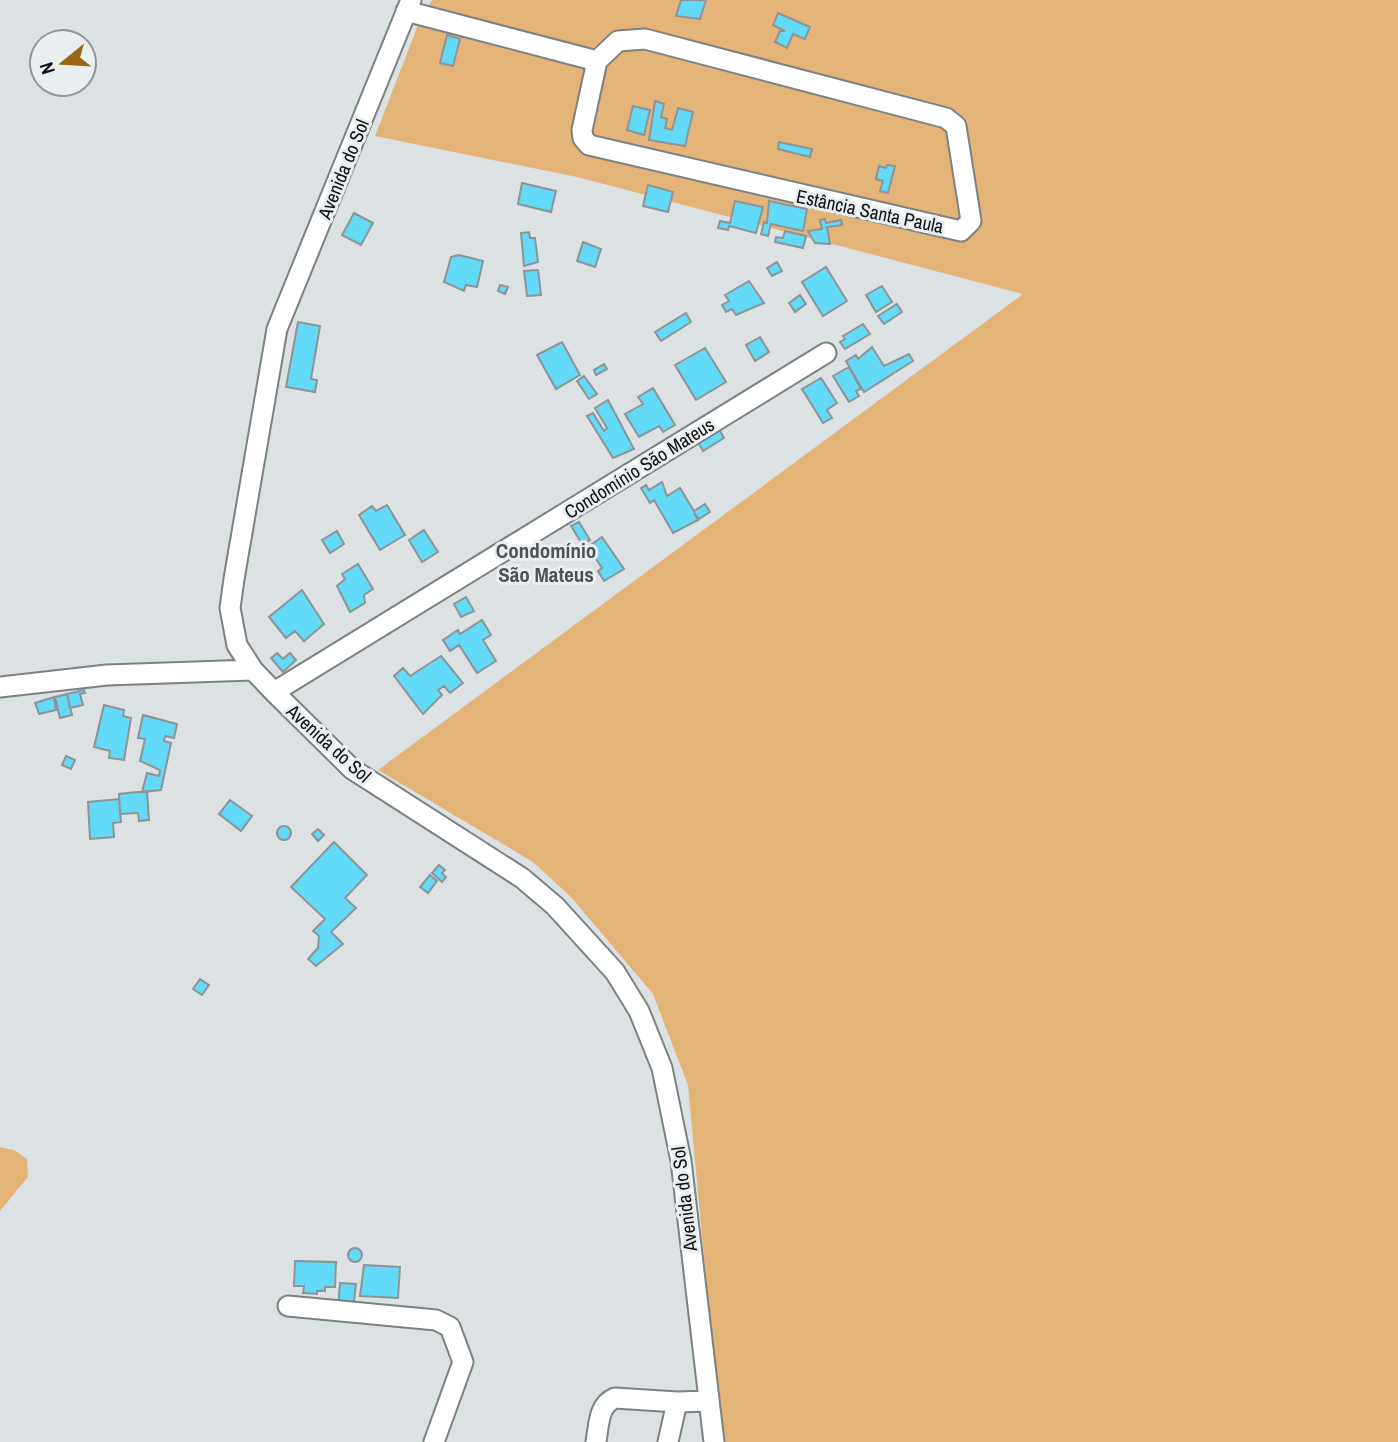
<svg xmlns="http://www.w3.org/2000/svg" width="1398" height="1442" font-family="'Archivo Narrow',sans-serif">
<rect width="100%" height="100%" fill="#dce2e3"/>
<path fill="#e4b378" d="M432,0h966v1442h-673l-9,-56 -28,-301 -35,-91 -82,-97 -38,-35 -155,-92 645,-476 -446,-117 -202,-41 45,-116z
M0,1147l14,3 13,9 1,18 -28,34z"/>
<path fill="#62d9f7" stroke="#8e9395" stroke-width="2" d="M681,0h25l-6,19 -24,-3z
M778,13l32,14 -5,12 -12,-5 -6,14 -12,-6 5,-11h5l-12,-6z
M447,35l13,4 -7,27 -13,-3z
M655,101l9,3 -3,13 6,2 -2,9 7,2 6,-22 15,4 -8,34 -36,-6z
M633,106l17,4 -6,25 -17,-5z
M779,142l33,7 -2,8 -32,-8z
M887,165l8,1 -7,27 -8,-2 3,-10 -7,-2 3,-13 7,2z
M522,183l34,8 -5,21 -33,-8z
M648,185l25,7 -5,20 -25,-6z
M735,201l28,6 -7,26 -27,-7 -1,4 -10,-2 2,-7 10,2z
M769,201l38,8 -4,22 -32,-7 -3,12 -7,-2 3,-12 3,1z
M354,213l19,10 -12,22 -19,-10z
M825,219l1,4 15,-3 1,5 -15,2 3,17 -15,-1 -7,-12 14,-2 -2,-9z
M785,231l21,5 -3,12 -28,-6 1,-5 7,1z
M529,232l1,6h5l3,24 -14,4 -3,-33z
M583,242l18,7 -6,18 -18,-6z
M459,255l24,6 -6,26 -11,-2 -2,6 -20,-9 7,-25z
M777,262l5,9 -10,5 -5,-8z
M826,267l21,34 -24,15 -21,-34z
M538,270l3,25 -14,1 -3,-25z
M749,281l15,22 -28,12 -4,-6 -6,3 -4,-7 7,-4 -4,-6z
M500,285l8,2 -3,7 -7,-3z
M882,286l10,16 -16,10 -10,-17z
M800,295l6,9 -11,8 -6,-9z
M897,304l5,8 -18,12 -6,-8z
M686,313l5,9 -30,19 -6,-9z
M298,322l22,4 -9,53 6,1 -2,12 -29,-5z
M863,324l7,10 -25,15 -5,-7 5,-3 -2,-3z
M760,337l9,15 -14,9 -9,-16z
M562,342l18,33 -24,14 -19,-34z
M872,347l12,19 25,-12 4,7 -49,31 -18,-31 10,-6 2,4z
M705,348l21,34 -30,18 -21,-35z
M604,364l3,5 -11,6 -2,-5z
M849,367l12,22 -5,2 3,5 -10,6 -16,-26z
M584,376l13,18 -8,5 -12,-18z
M821,378l16,25 -10,7 5,8 -9,5 -21,-34z
M653,388l22,37 -12,7 -4,-6 -20,11 -14,-23 18,-10 -5,-7z
M608,400l26,49 -21,9 -26,-42 6,-3 11,18 3,-3 -12,-20z
M719,429l5,9 -21,13 -5,-9z
M662,482l5,14 13,-8 14,23 11,-7 5,8 -11,7 -5,-6 4,7 -25,13 -19,-33 -4,3 -9,-15 5,-3 3,5z
M387,505l18,30 -25,15 -21,-35 13,-9 4,5z
M579,522l11,18 -8,4 -11,-18z
M424,530l14,22 -16,10 -13,-22z
M337,531l7,13 -14,9 -8,-13z
M602,537l22,32 -20,12 -6,-10 4,-3 -14,-21z
M358,564l15,25 -9,6 1,8 -15,9 -13,-26 8,-7 -3,-5z
M302,590l22,34 -20,17 -9,-10 -9,7 -17,-21z
M466,597l8,14 -13,6 -7,-13z
M482,620l9,15 -8,5 13,21 -19,12 -18,-28 -9,6 -7,-11 15,-10 2,4z
M277,653l6,6 7,-6 6,7 -13,12 -12,-14z
M441,656l22,27 -13,10 -6,-7 -6,4 4,5 -19,19 -29,-38 9,-8 7,8z
M84,690l1,3 -5,1 3,11 -13,3 -3,-14z
M67,694l5,21 -12,3 -5,-21z
M54,697l2,13 -17,4 -4,-11z
M104,705l20,5 -1,6 8,2 -7,42 -15,-2 1,-7 -16,-4z
M143,715l34,9 -3,14 -9,-2 -1,5 7,2 -10,47 -19,2 5,-19 12,3 1,-6 -20,-9 5,-22 -7,-1z
M66,756l9,4 -4,9 -9,-4z
M147,791l2,29 -10,1 -1,-8 -18,1 -1,-20z
M119,799l2,23 -8,1 1,14 -24,2 -2,-37z
M230,800l22,16 -11,15 -22,-17z
M277 833a7 7 0 1 1 14 0a7 7 0 1 1-14 0Z
M318,829l6,6 -6,6 -6,-7z
M334,842l33,33 -22,23 11,10 -25,24 12,12 -27,22 -8,-7 10,-11 1,-12 -6,-5 12,-12 -34,-32z
M439,865l6,5 -3,3 4,4 -4,5 -10,-9z
M430,875l7,6 -9,12 -8,-6z
M200,979l9,6 -7,10 -9,-6z
M348 1255a7 7 0 1 1 14 0a7 7 0 1 1-14 0Z
M295,1261l41,1 -1,25h-10v4h-8v3l-14,-1 1,-7h-10z
M364,1265l36,2 -2,31 -38,-2z
M340,1283l16,1 -3,26 -15,-1z"/>
<g fill="none" stroke-linecap="round" stroke-linejoin="round">
<g stroke="#7c8182" stroke-width="23">
<path id="minor" d="M411,0l-134,329 -43,250 -4,29 7,37 16,25 21,22 78,77 170,109 33,28 60,66 24,39 23,57 19,93 33,281
M406,11l191,50
M645,39l301,79 10,8 15,95 -10,10 -372,-86 -6,-7 -1,-8 15,-69 21,-20z
M0,687l107,-12 146,-5
M274,692l552,-339
M288,1306l148,14 14,7 13,35 -29,80
M596,1442c3,-17 2,-37 19,-44l62,4
M668,1442l9,-40 31,-1"/>
</g>
<use href="#minor" stroke="#fff" stroke-width="19"/>
</g>
<g text-anchor="middle" stroke-width="6" stroke-linejoin="round" paint-order="stroke">
<g font-size="19" fill="#101112" stroke="#e9eff0">
<text transform="translate(343 169) rotate(-68)" y="7">Avenida do Sol</text>
<text transform="translate(870 211) rotate(12)" y="7">Estância Santa Paula</text>
<text transform="translate(639 468) rotate(-32)" y="7">Condomínio São Mateus</text>
<text transform="translate(329 743) rotate(42)" y="7">Avenida do Sol</text>
<text transform="translate(684 1199) rotate(-97)" y="7">Avenida do Sol</text>
</g>
<g font-size="21" font-weight="bold" fill="#4e5253" stroke="#e9eff0">
<text x="546" y="558">Condomínio<tspan x="546" dy="24">São Mateus</tspan></text>
</g>
</g>
<g transform="translate(63 63) rotate(252)"><circle r="33" fill="#e9eff0" stroke="#929697" stroke-width="2"/>
<path d="M0-5L12 26L0 18L-12 26Z" fill="#986519"/>
<text y="-10" font-size="19" font-weight="bold" text-anchor="middle" fill="#101112">N</text>
</g>
</svg>
